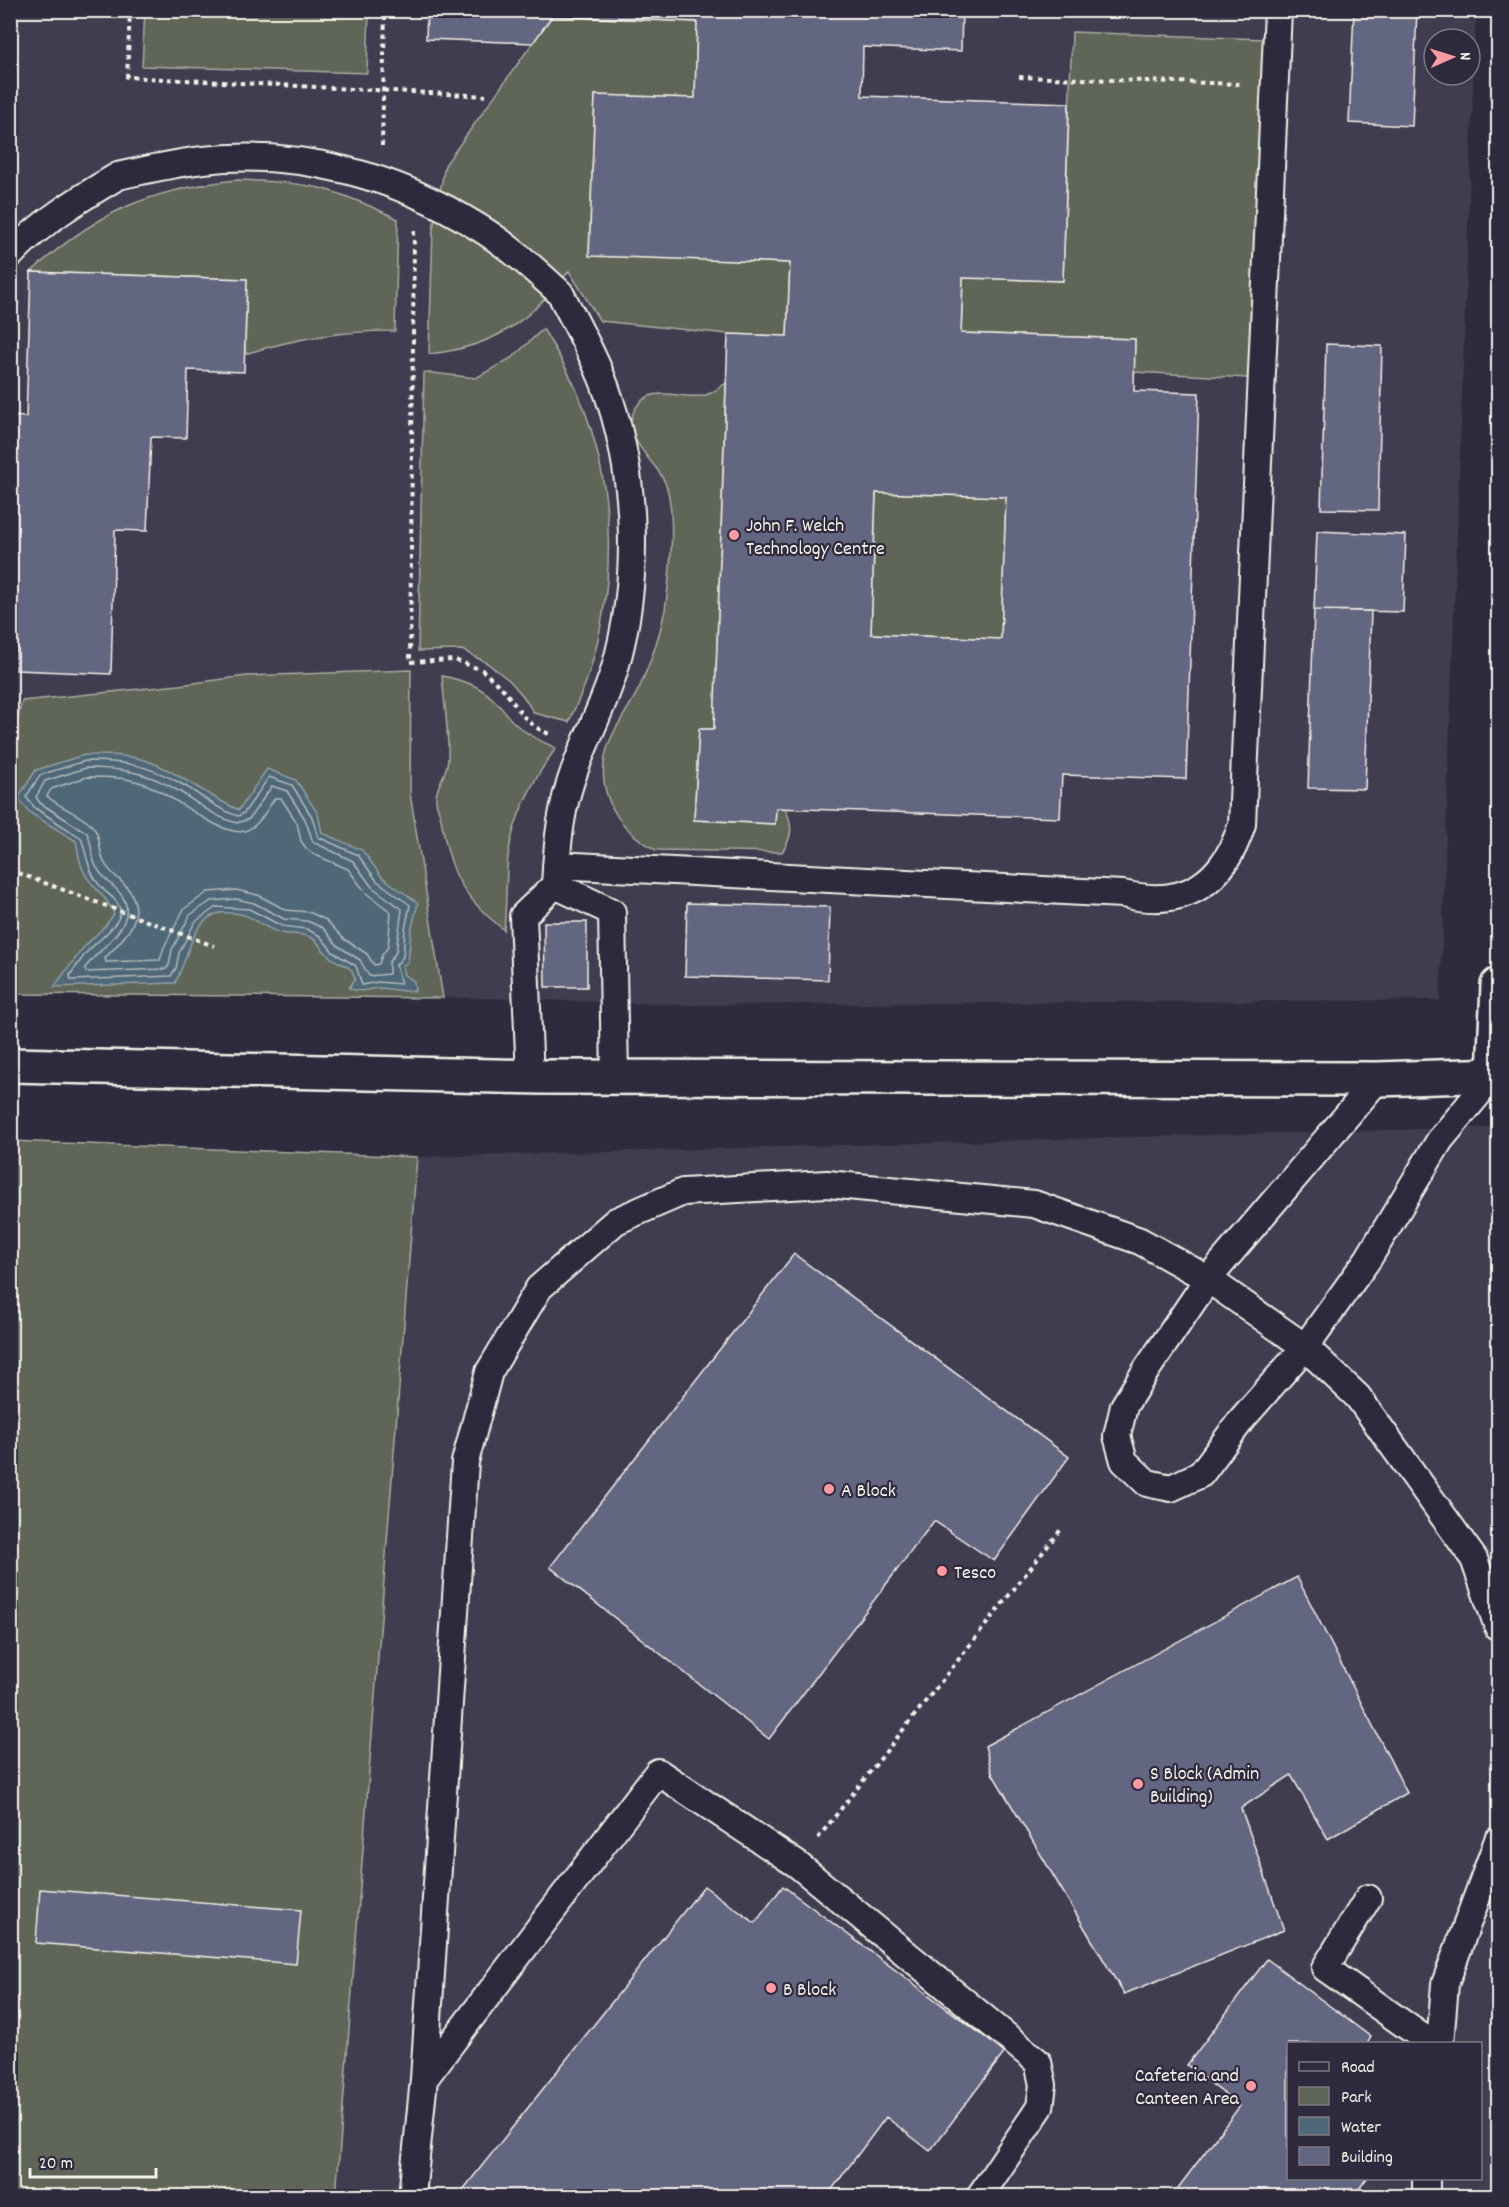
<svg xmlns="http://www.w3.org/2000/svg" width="1509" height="2207" font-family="Dekko,sans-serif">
<rect width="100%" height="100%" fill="#2f2a3d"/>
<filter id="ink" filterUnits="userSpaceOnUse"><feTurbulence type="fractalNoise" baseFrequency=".0167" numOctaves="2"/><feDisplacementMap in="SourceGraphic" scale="12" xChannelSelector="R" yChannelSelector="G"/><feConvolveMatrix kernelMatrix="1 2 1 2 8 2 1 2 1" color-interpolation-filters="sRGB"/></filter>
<g filter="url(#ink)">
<path fill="#3f3c51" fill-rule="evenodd" d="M11,11h1465l-36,989 -752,5 -208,-7 -469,-4zM1434,39h36v36h-36z
M1498,1127v1069h-1162l81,-1039zM1288,2044h192v134h-192z"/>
<path fill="#5f6659" stroke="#aaaca0" stroke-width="1.5" d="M145,11h224l-2,62 -225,-7z
M552,16l145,6 -2,76 -100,-3 -6,160 201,8 -3,73 -59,-2 -128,-13 -31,-50c-40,51 -75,76 -140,83l4,-125 12,-64z
M1072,32l192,7 -16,339 -114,-6 1,-33 -174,-6 2,-55 100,3z
M236,180c28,1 56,2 84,8 27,7 53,19 78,31l-3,112c-54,0 -99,7 -150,23l2,-75 -216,-7c66,-60 116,-82 205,-92z
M543,329c15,24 30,50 40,77 33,87 33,182 5,270 -5,16 -13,31 -19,46l-35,-9 -11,-17 -13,-15 -23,-18 -25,-13 -44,1 6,-279 52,6 37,-21z
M726,383l-12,346h-15l-5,91 81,4 1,-16h9c8,17 8,28 -3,44l-126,-2c-43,-23 -66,-67 -44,-114 9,-18 21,-34 29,-52 10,-23 19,-49 24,-74 5,-33 11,-90 2,-122 -8,-28 -49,-48 -32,-79 15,-26 45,-10 67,-13 9,-1 17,-8 24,-13z
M876,493l130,4 -5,142 -130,-5z
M411,670l-1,123 33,205 -432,-4 -1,-261 7,-11 5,-21 157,-16 67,-9z
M442,676c20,4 37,9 51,23 10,9 15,20 26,28 11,9 23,15 37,21 -26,36 -47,76 -49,121 -1,20 -1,41 -3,61 -43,-34 -54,-57 -63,-111 -1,-8 -6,-14 -5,-22 1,-14 12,-24 12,-39 1,-27 -4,-55 -6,-82z
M11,1141l406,16 -81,1039h-325z"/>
<path fill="#4f6877" stroke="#919fa4" stroke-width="1.5" d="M84,755c23,0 47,-1 69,8 30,12 55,34 86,47l28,-41 29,11 22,34 4,19 40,17 20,27 36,26 -7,28 -3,32 -6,2 2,10 10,6 1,10c-12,1 -22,-2 -34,-3 -12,0 -20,6 -32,0l6,-9c-1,-3 -2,-7 -4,-9 -6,-7 -17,-8 -23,-15 -6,-5 -9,-13 -16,-17 -10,-5 -20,-3 -31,-5 -21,-5 -27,-20 -51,-20 -4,0 -10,-1 -14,1 -25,8 -29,49 -41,69l-121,4 29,-39 23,-23 8,-11c-6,-18 -24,-27 -31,-44 -4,-8 -5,-20 -7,-29l-46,-28 -12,-15 18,-28z"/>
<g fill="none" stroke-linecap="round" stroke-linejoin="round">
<path stroke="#b2babb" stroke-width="1.5" d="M85,761c38,0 61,3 95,22 20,11 36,26 58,33l6,-3 25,-36 23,8 20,32 6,20 40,18 19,26 33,24 -5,25 -2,27 -7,8 5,19 -23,-2 -16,3 -6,-19 -23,-14 -13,-16 -14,-7 -24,-3 -33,-17 -33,-2 -21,15 -16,31 -3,15 -5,8 -100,4 -1,-5c5,-7 11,-15 16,-22 8,-9 32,-27 34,-39 1,-13 -11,-18 -18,-26 -15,-16 -14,-31 -21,-50l-46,-30 -9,-11 14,-22z
M86,768c35,0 63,4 94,24 18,11 36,26 57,31l12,-4 23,-33 15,5 18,28 8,23 40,19 19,26 30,22 -6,43 -7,10v12l-20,2 -9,-16 -22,-14 -15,-18 -16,-7 -23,-2 -30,-16 -18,-4 -25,2 -21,14 -18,35 -3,15 -3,4 -80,3 -1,-4c14,-20 55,-44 37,-72 -7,-11 -21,-17 -27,-32 -4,-10 -3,-21 -8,-31l-47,-30 -4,-6 9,-16z
M87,777c19,0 37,0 55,6 27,8 79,55 103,48 14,-4 22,-22 30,-33h6l16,25 4,18 5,7 7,6 35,15 18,24 25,19 -3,35 -6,8 -3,9 -5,1 -7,-11 -23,-15 -18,-19 -17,-8 -23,-2 -28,-15 -22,-5 -28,2 -24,17 -20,38 -4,13 -54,2 -1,-4c18,-19 43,-40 24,-68 -7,-10 -19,-16 -25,-28 -6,-12 -2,-28 -14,-38 -13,-11 -31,-17 -43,-28l4,-7z"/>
</g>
<path fill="#636680" stroke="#f4f1e8" stroke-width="1.5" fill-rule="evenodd" d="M427,10h535l-1,41 -98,-4 -1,49 207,7 -6,178 -100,-3 -2,55 174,6 -1,52 65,2 -13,386 -124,-4 -2,43 -284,-10 -1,16 -81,-4 5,-91h15l14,-395 59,2 3,-73 -201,-7 6,-161 100,3 2,-76 -145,-6 -19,27 -107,-4zM876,493l130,4 -5,142 -130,-5z
M1354,10h63l-5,116 -63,-3z
M31,272l216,7 -3,93 -56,-2 -2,68 -35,-1 -4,94 -32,-1 -4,144 -95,-4 1,-52h-7v-202l16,1z
M1326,344l56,2 -4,164 -57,-1z
M1317,531l89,4 -3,77 -89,-2z
M1314,610l57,1 -6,178 -57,-1z
M687,903l143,4 -2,73 -143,-4z
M544,922h43v65h-42z
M794,1254l275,203 -75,104 -60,-40 -165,218 -219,-172z
M1297,1577l110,216 -79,46 -37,-64 -50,33 43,122 -160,64 -132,-221 -7,-27z
M704,1886l51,37 28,-37 222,166 -75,99 -44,-34 -59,79h-369z
M40,1889l261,21 -5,54 -260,-21z
M1267,1959l104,78 -4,7h-79v134h79l-13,18h-182l68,-90 -53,-41z"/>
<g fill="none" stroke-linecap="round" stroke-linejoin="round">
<g stroke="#f4f1e8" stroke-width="30">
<path id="lane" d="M10,255c31,-33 69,-56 108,-79
M556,865l567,29c62,15 101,-11 119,-70l36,-814
M555,885c2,-33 4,-66 14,-98 12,-41 34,-78 46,-119 26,-91 22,-197 -11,-285 -12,-31 -28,-60 -44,-90
M530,1077l-7,-161 32,-31 57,27 3,165
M1378,1079l-170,200 -61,90 -23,37 -7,30 7,25 23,22 24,5 30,-14 41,-55 63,-72 63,-88 72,-119 54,-65
M1368,1898l-43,70 107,76
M1440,2044l5,-60 53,-144
M424,2079l234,-307 140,93 240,197 5,23 -3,22 -60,89
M412,2196l12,-117 41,-617 24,-90 50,-84 77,-67 67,-29 144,-8 207,20 106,37 68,38 97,68 53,50 116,162 24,68
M1426,2196v-18"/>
</g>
<g stroke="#f4f1e8" stroke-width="38">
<path id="street" d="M1494,1075l4,-90"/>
</g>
<g stroke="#f4f1e8" stroke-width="38">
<path id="secondary" d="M10,1065l531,12 837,2 120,-4"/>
</g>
<path stroke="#f4f1e8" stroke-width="4" stroke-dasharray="4.5 4.5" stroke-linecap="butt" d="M130,10l-3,67 359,19
M1019,77l221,7
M382,146l3,-136
M414,231l-4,431 45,-2 27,10 22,20 19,26 12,11 16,8
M10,870l204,76
M818,1838l244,-310"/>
<use href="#lane" stroke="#2f2a3d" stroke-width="26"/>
<use href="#street" stroke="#2f2a3d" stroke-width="33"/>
<use href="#secondary" stroke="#2f2a3d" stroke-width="33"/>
<g stroke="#f4f1e8" stroke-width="30" stroke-linecap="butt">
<path id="lane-bridge" d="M118,176c28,-6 56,-13 85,-16 96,-11 194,16 275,67 30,18 56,42 82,66"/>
</g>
<use href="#lane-bridge" stroke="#2f2a3d" stroke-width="26"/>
</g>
</g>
<g fill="#ff9aa2" stroke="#2f2a3d" stroke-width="2">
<circle cx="734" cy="535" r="6"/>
<circle cx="829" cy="1489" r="6"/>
<circle cx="942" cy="1571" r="6"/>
<circle cx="1138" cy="1784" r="6"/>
<circle cx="771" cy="1988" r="6"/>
<circle cx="1251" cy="2086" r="6"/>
</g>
<g text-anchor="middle" stroke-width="4.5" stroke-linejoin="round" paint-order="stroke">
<g font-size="20" fill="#f4f1e8" stroke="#2f2a3d" text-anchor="start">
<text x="746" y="531">John F. Welch<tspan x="746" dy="23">Technology Centre</tspan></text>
<text x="841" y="1496">A Block</text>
<text x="954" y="1578">Tesco</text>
<text x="1150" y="1779">S Block (Admin<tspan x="1150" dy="23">Building)</tspan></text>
<text x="783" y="1995">B Block</text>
<text x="1239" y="2081" text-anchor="end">Cafeteria and<tspan x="1239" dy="23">Canteen Area</tspan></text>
</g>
</g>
<rect width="1509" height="2207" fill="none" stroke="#2f2a3d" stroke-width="36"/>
<rect x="18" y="18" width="1473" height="2171" fill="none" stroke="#f4f1e8" stroke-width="2" filter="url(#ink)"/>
<rect x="1287" y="2042" width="195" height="138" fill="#2f2a3d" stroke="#7e7a81" stroke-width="1.5"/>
<rect x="1299" y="2062" width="30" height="9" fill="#2f2a3d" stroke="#7e7a81" stroke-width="1.5"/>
<text x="1341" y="2072" font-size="18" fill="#f4f1e8">Road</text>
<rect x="1299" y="2087" width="30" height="18" fill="#5f6659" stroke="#7e7a81" stroke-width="1.5"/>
<text x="1341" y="2102" font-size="18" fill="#f4f1e8">Park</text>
<rect x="1299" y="2117" width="30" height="18" fill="#4f6877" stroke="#7e7a81" stroke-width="1.5"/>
<text x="1341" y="2132" font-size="18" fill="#f4f1e8">Water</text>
<rect x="1299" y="2147" width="30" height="18" fill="#636680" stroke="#7e7a81" stroke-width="1.5"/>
<text x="1341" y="2162" font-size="18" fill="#f4f1e8">Building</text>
<g transform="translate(1452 57) rotate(87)"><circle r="28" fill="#2f2a3d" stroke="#7e7a81" stroke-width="1.5"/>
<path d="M0-4.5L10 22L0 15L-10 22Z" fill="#ff9aa2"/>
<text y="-9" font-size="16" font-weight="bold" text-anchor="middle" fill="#f4f1e8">N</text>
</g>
<path d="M30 2168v9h126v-9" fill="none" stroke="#f4f1e8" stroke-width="3"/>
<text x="39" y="2168" font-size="18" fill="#f4f1e8" stroke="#2f2a3d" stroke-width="4.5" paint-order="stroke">20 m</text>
</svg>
